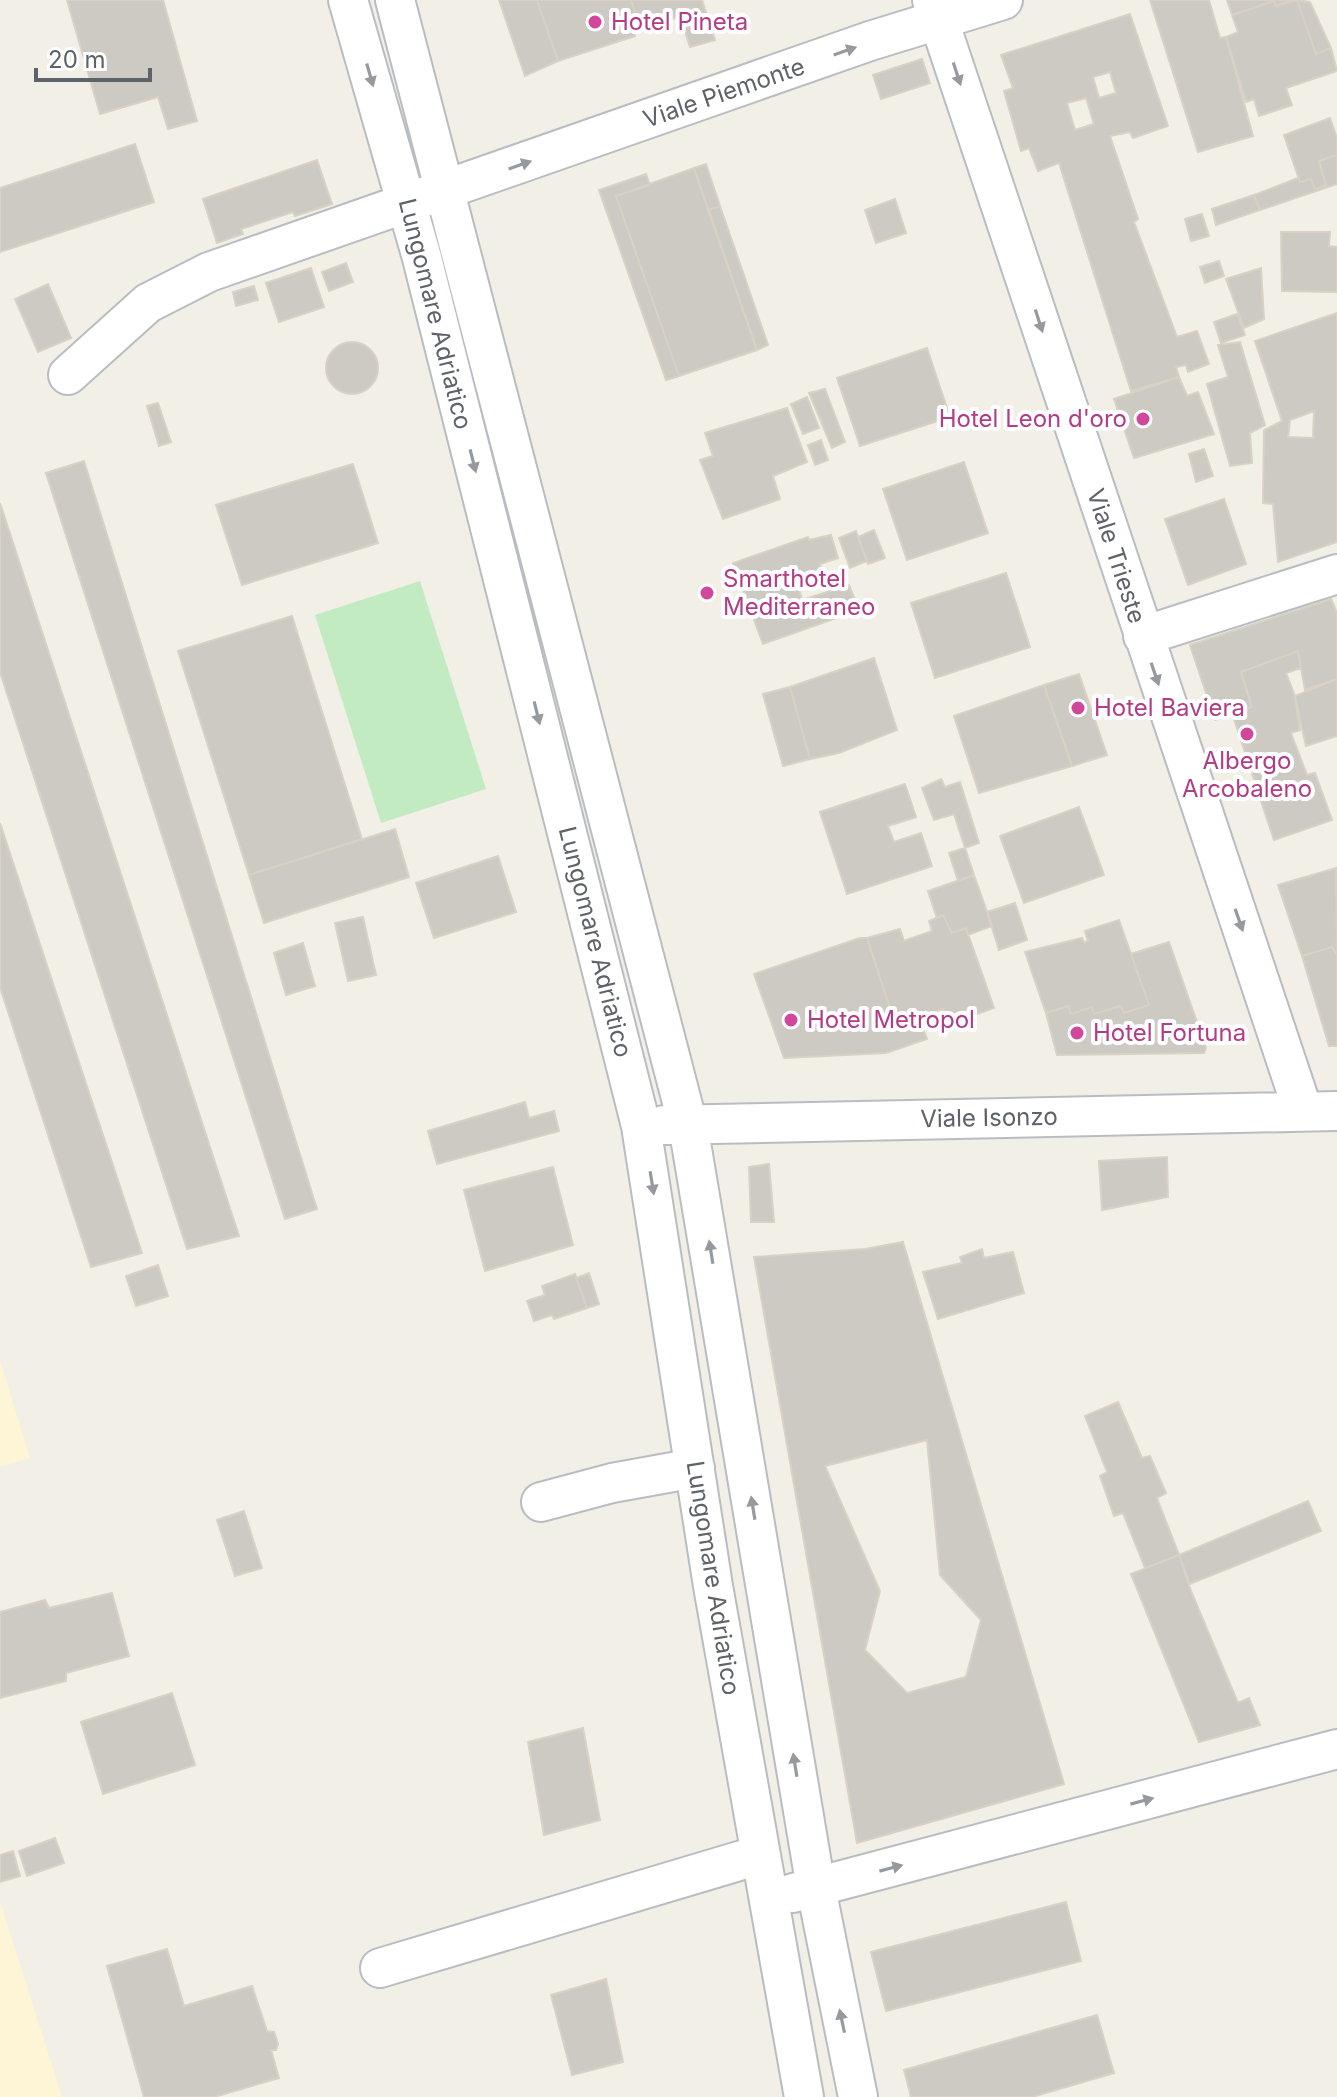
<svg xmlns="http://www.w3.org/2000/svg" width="1337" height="2097" font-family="Inter,sans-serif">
<rect width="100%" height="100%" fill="#f2efe7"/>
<path fill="#c3ebc1" d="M420,581l66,208 -105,34 -66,-208z"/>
<path fill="#fef4d6" d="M0,1360l30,98 -30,9z
M0,1901l62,196h-62z"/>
<path fill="#cdcac4" stroke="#d8d1c4" stroke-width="2" fill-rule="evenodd" d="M67,0h96l34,121 -29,8 -10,-32 -58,17z
M499,0h38l21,61 -33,15z
M537,0h94l5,15 -4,9 3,12 -77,25z
M631,0h71l13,40 -25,7 -10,-31 -46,18 -2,-10 4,-9z
M1150,0h59l11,38 6,-1 27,99 -55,16z
M1227,0h65l-16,6 -2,-5 -42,14z
M1297,0l19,54 15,-6 6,23 -51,17 6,17 -33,11 -5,-17 -8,3 -20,-65 12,-5 -6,-17 42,-14 2,5z
M1297,0l13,2 21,46 -15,6z
M1130,14l38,112 -35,12 -3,-6 -20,4 28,83 -4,3 43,115 20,-6 12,33 -21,8 -2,-7 -10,2 3,10 -48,14 -72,-228 -21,8 -9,-23 -8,3 -17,-60 9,-3 -12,-33zM1110,72l6,21 -17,5 -6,-21zM1086,98l8,26 -19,6 -8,-27z
M922,59l8,24 -49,16 -8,-24z
M1330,118l7,20v17l-18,6 7,24 -11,4 -4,-10 -11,3 -16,-47z
M135,144l19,58 -154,50v-64z
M1337,155v29l-77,26 -6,-15 44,-17 2,4 11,-3 4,10 11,-4 -7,-24z
M317,160l15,44 -37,12 -2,-4 -52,17 2,5 -26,9 -14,-44z
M706,164l14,42 -12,4 -14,-42z
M694,168l63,182 -78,26 -63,-180z
M646,174l4,11 -34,11 63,180 -13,4 -67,-190z
M1254,195l6,15 -44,15 -4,-16z
M895,199l11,34 -30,10 -11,-33z
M720,206l48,139 -11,5 -49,-140z
M1202,214l7,22 -18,5 -6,-22z
M1281,232h49l-1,14 8,1v45l-55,-1z
M1219,261l5,15 -19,7 -5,-16z
M346,263l7,19 -24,9 -7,-19z
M311,268l13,39 -45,15 -13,-39z
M1261,268l3,51 -20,9 -18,-49z
M48,284l23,54 -33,14 -23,-53z
M254,286l4,14 -22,6 -3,-14z
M1337,313v229l-59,20 -5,-58 -10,-1 1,-73 18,-9 -27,-80zM1314,411l-1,27 -25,-1 2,-17z
M1237,314l8,21 -24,8 -7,-21z
M326 368a26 26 0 1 1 52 0a26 26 0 1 1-52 0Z
M1240,342l25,83 -15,8 2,30 -22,3 -23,-82 21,-7 -10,-32z
M927,348l23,69 -90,29 -23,-68z
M1179,377l8,19 11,-4 16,42 -80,24 -20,-59z
M825,389l20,53 -13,6 -23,-55z
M807,397l12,31 -16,6 -12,-30z
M158,403l13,39 -12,4 -12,-40z
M787,408l20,54 -34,14 7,23 -57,20 -23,-59 13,-4 -8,-23z
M821,440l7,20 -13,5 -7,-20z
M1204,449l9,27 -17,6 -7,-28z
M84,461l233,748 -32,10 -239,-746z
M964,462l24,71 -81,27 -24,-71z
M353,464l25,79 -136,42 -26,-80z
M1224,499l22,65 -58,21 -23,-66z
M0,503l239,733 -52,13 -187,-577z
M874,530l11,28 -17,6 -10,-27z
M856,531l11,30 -17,7 -11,-30z
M831,535l7,23 -18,6 3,14 -24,10 3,12 47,-15 10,25 -96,34 -30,-81 75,-26 1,3z
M1006,573l24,74 -95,31 -24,-75z
M1331,599l6,14v66l-32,11 -7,-39 -57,21 11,35 -37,13 -25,-75z
M292,616l70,223 -113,36 -71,-224z
M1298,651l3,17 -15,5 9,23 5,34 -9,3 16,42 8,-2 17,47 -58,20 -42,-127 20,-6 -11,-35z
M874,658l23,72 -58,23 -29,6 -20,-72z
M1079,674l28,81 -35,11 -28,-81z
M1337,679v57l-31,10 -11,-50z
M1044,685l28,81 -93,27 -25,-77z
M790,687l20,72 -27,7 -20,-72z
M941,779l4,8 15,-5 19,61 -14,5 -11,-34 -20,6 -12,-32z
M905,784l11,33 -28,9 6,16 27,-9 11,33 -85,28 -27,-82z
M1079,807l25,68 -80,28 -24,-67z
M0,823l142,430 -51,14 -91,-280z
M395,829l14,48 -145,46 -15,-48z
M965,848l9,27 -16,6 -9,-28z
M498,856l18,56 -82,26 -18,-55z
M1336,868l1,87 -5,-8 -30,9 -24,-71z
M974,875l18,51 -24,9 -2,-7 -14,5 -9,-18 -6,3 -9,-27z
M1015,903l12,37 -28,10 -12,-38z
M943,915l9,18 14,-5 28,80 -22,8 -2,-7 -24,8 -3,-8 -24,8 -3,-8 -23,8 -26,-79 33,-9 4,12 28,-10 -3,-10z
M363,917l13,58 -28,6 -13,-58z
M1119,920l30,85 -25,8 -3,-7 -27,8 -2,-7 -21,7 -3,-8 -22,7 -21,-61 57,-14 2,5 4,-2 -3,-10z
M860,938h7l26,79 23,-8 11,30 -41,14 -102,5 -30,-84z
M1169,942l37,106 -2,5 -147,2 -11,-42 22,-7 3,8 21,-7 2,7 27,-8 3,7 25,-8 -18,-51z
M303,943l12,43 -29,9 -12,-42z
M1332,947l5,8v91h-8l-27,-90z
M525,1102l4,16 25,-7 5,20 -122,33 -9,-33z
M1167,1157l1,40 -66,13 -3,-49z
M769,1164l5,58h-23l-2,-55z
M553,1167l20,78 -88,26 -21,-81z
M903,1242l161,542 -207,59 -103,-586 111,-8z
M982,1249l2,9 29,-6 11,41 -86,26 -15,-47 39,-9 -2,-6z
M158,1265l10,31 -32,10 -10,-30z
M589,1273l10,31 -12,4 -11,-30z
M575,1274l12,34 -33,11 -2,-4 -18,6 -7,-20 18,-6 -3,-9z
M1118,1402l24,56 8,-2 16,37 -9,5 22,57 -34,13 -22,-55 -9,3 -14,-40 7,-4 -22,-56z
M927,1440l13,135 41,45 -15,57 -59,16 -42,-43 15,-59 -55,-125z
M1308,1501l13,30 -131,53 -11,-29z
M244,1511l18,57 -27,8 -18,-56z
M1179,1555l12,36 47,112 11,-5 11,27 -61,17 -68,-168z
M112,1593l17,63 -63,17v8l-66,17v-86l45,-12 4,8z
M172,1693l23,72 -92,29 -22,-72z
M583,1728l17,92 -56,15 -16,-93z
M55,1838l9,25 -37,13 -8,-25z
M13,1851l7,25 -20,6v-27z
M1066,1902l15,59 -195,50 -15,-59z
M167,1949l17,57 68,-20 15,45 7,1 4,12 -2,6h-5l8,28 -65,19h-70l-37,-131z
M606,1979l17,83 -51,13 -21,-80z
M1097,2015l17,58 -82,24h-121l-7,-27z"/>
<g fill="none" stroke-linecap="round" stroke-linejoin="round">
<g stroke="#b9bdc2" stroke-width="42">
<path id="minor" d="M348,0l74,258 219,868 72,460 91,511
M395,0l293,1125 128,763 42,209
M932,0l371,1111
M68,375l80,-72 61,-31 661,-231 133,-41
M1143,636l194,-62
M664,1125l673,-14
M541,1502l71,-19 83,-15
M793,1893l544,-144
M380,1968l379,-113"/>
</g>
<use href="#minor" stroke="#fff" stroke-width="38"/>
</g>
<defs><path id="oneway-solid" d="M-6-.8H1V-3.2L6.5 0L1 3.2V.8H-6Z" transform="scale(2)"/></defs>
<g fill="#969a9e">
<use href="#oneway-solid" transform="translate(845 51) rotate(-19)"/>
<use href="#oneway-solid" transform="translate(957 74) rotate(72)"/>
<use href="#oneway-solid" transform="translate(370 75) rotate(74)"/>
<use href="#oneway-solid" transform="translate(520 165) rotate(-19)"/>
<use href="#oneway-solid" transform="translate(1039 321) rotate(72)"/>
<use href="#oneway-solid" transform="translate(473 461) rotate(76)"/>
<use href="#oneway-solid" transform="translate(1155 674) rotate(71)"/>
<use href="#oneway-solid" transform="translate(537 713) rotate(76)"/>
<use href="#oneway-solid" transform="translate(1239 920) rotate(71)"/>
<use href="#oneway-solid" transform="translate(652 1183) rotate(81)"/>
<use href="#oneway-solid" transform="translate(711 1252) rotate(-99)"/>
<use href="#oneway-solid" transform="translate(753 1508) rotate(-99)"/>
<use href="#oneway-solid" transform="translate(795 1765) rotate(-99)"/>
<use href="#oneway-solid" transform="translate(1142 1801) rotate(-15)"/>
<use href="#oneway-solid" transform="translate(891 1868) rotate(-15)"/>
<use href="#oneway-solid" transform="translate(842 2021) rotate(-102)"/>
</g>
<g fill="#d1479c" stroke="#fff" stroke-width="3">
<circle cx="595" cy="22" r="8"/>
<circle cx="1143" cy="419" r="8"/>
<circle cx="707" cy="593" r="8"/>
<circle cx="1078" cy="708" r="8"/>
<circle cx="1247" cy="734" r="8"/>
<circle cx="791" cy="1020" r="8"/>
<circle cx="1077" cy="1033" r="8"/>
</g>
<g text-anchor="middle" stroke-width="8" stroke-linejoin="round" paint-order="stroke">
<g font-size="24" fill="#b23c85" stroke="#fff" text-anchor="start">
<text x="611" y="30">Hotel Pineta</text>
<text x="1127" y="427" text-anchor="end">Hotel Leon d'oro</text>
<text x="723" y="587">Smarthotel<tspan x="723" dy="28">Mediterraneo</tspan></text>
<text x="1094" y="716">Hotel Baviera</text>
<text x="1247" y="769" text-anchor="middle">Albergo<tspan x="1247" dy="28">Arcobaleno</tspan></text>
<text x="807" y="1028">Hotel Metropol</text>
<text x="1093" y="1041">Hotel Fortuna</text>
</g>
<g font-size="24" fill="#5e6369" stroke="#fff">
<text transform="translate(724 93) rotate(-19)" y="8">Viale Piemonte</text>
<text transform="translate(435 314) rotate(76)" y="8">Lungomare Adriatico</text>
<text transform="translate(1116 556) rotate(72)" y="8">Viale Trieste</text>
<text transform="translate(595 942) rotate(76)" y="8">Lungomare Adriatico</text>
<text transform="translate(989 1118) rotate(-1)" y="8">Viale Isonzo</text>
<text transform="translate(713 1578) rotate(81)" y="8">Lungomare Adriatico</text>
</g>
</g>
<path d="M36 68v12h114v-12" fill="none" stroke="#5e6369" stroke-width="4"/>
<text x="48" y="68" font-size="24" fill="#5e6369" stroke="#ffffff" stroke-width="6" paint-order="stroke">20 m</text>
</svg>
